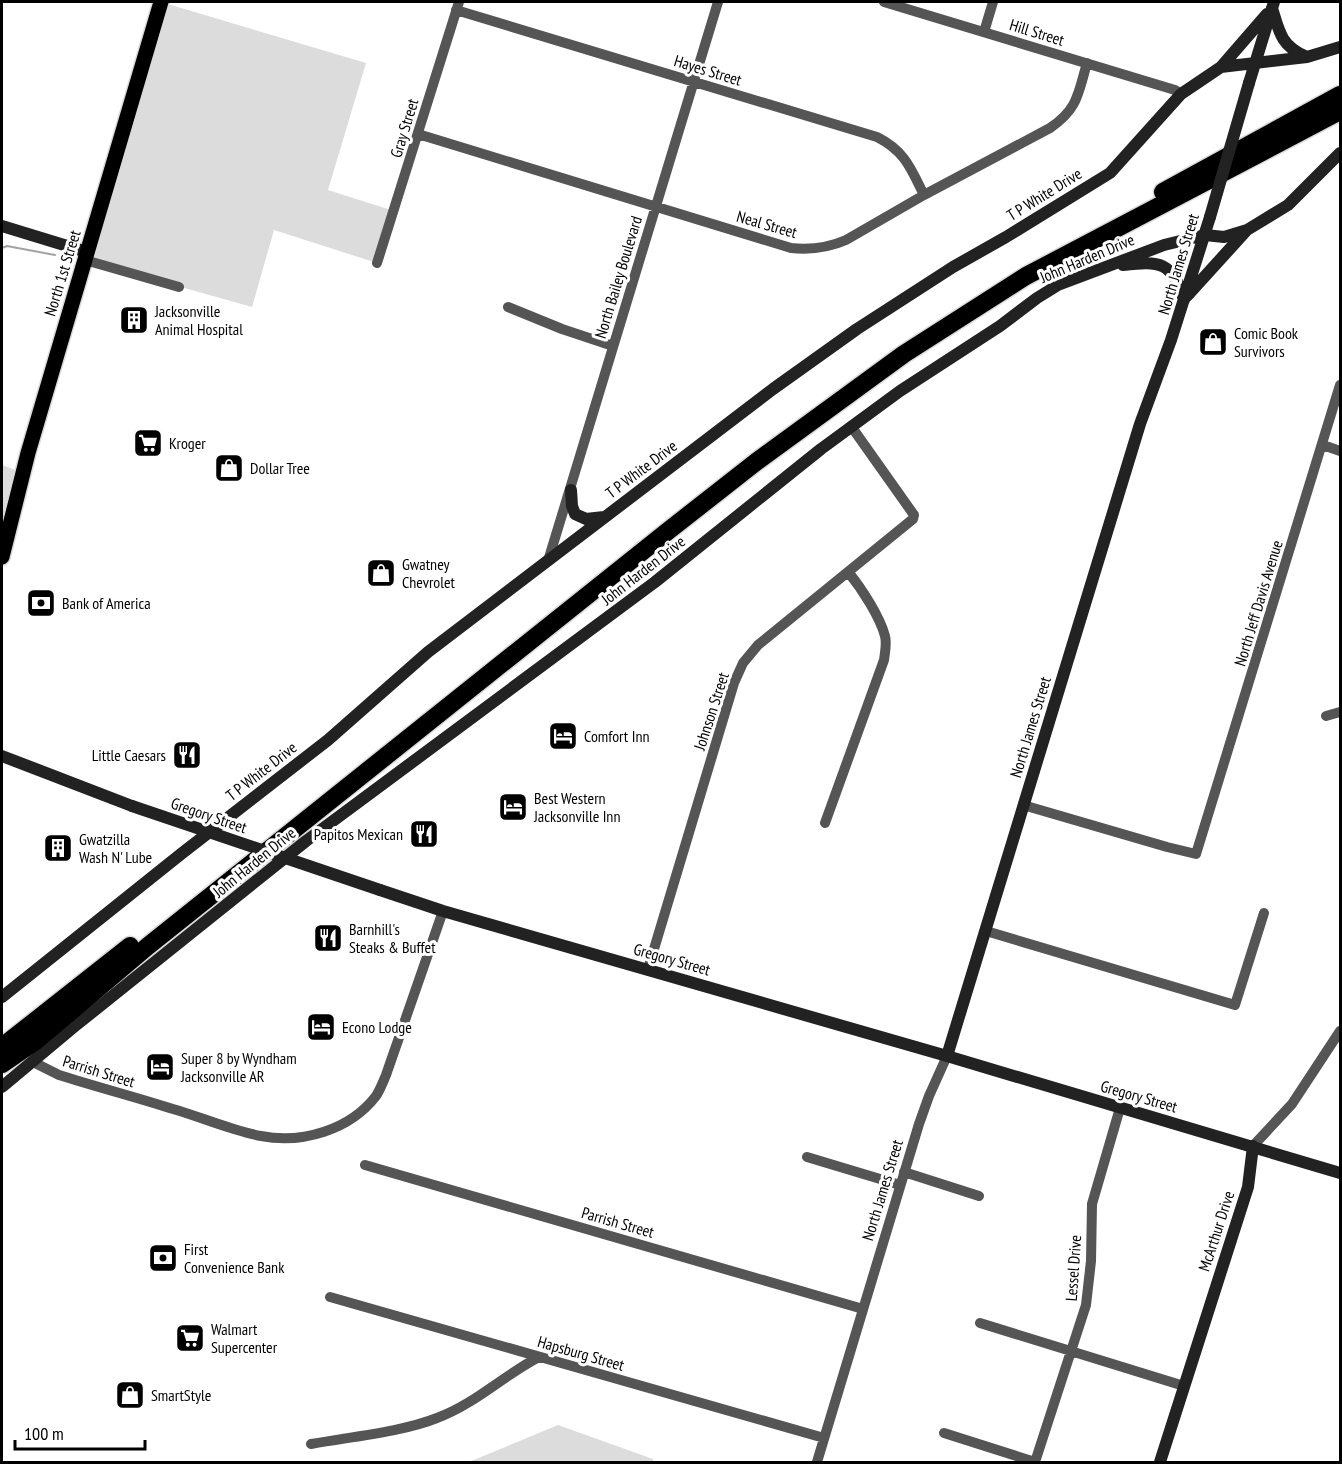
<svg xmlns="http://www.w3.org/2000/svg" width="1342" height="1464" font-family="'PT Sans Narrow',sans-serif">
<rect width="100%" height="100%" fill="#fff"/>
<path fill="#dcdcdc" d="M161,2l205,61 -38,127 66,21 -17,52 -103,-33 -22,77 -167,-47z
M2,465l21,8 -21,84z
M558,1425l95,34v3h-184z"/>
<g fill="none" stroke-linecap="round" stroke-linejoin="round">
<path stroke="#a3a3a3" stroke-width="2" d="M2,248l5,-2 48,9"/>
<g stroke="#dbdbdb" stroke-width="18">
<path id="primary" d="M2,557l26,-104 133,-451"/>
</g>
<g stroke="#dbdbdb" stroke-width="21">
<path id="highway" d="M1163,192l177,-97
M2,1047l128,-101
M2,1064l35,-24 111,-94 520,-415 88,-69 148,-108 122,-78 314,-165"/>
</g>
<path stroke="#555" stroke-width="10" d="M884,2l291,88 6,4
M456,10l421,127c28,14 34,32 47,58
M984,32l9,-30
M418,134l373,114c20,2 37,0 55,-8l78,-45 126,-67c28,-19 28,-34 37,-65
M85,260l94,27
M377,263l82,-261
M508,307l54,22 51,17
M1323,445l17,6
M548,561l170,-559
M1326,716l14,-4
M1023,805l144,42 29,7 144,-469
M825,823l59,-163c1,-8 3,-16 1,-24 -5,-19 -23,-47 -36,-63
M986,931l249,74 29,-92
M648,969l86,-286 9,-20 15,-18 155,-126 1,-4 -63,-89
M33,1062l26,13c38,12 76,22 114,34 28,8 60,22 88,27 41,8 89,-6 115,-40 4,-6 7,-14 10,-21l57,-164
M1253,1146l39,-42 48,-73
M807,1157l93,28
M365,1165l498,144
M904,1172l75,24
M330,1297l494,141
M980,1323l204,63
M944,1433l91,29
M311,1444c38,-7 91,-12 126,-26 38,-14 67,-43 102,-61
M817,1462l102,-338 10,-28 18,-40
M1035,1462l51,-157 5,-44 1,-57 28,-96"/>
<path stroke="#222" stroke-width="12" d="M1272,8c7,23 9,38 33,48
M1221,67l46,-53
M1249,83l25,-81
M2,226l85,26
M1123,265c37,-4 49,-4 61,35
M1187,296l59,-65
M571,490l1,16 3,8 11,5 18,-2
M2,756l130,50
M380,890l63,21 504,145 393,117
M2,997l179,-143 147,-114 100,-88 345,-263 84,-60 96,-62 53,-30 104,-64 71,-79 40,-27 86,-10 33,-10
M947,1056l193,-632 31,-84 39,-123
M2,1087l73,-61 231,-185 349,-259 166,-133 79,-58 100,-65 37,-28 21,-13 106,-40 41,-10 19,2 23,-7 41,-25 52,-52
M1160,1462l88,-275 5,-41"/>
<use href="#primary" stroke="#000" stroke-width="15"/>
<use href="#highway" stroke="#000" stroke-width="18"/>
<path stroke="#222" stroke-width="12" d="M1210,217l39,-134
M132,806l248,84"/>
</g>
<defs>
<g id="building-square" transform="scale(1.5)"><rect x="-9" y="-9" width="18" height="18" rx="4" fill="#000" stroke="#fff"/><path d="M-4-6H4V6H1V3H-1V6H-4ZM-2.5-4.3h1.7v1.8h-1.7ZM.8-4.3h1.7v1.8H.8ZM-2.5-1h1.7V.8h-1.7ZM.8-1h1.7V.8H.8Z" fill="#fff"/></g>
<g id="shop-square" transform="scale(1.5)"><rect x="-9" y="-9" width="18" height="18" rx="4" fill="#000" stroke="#fff"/><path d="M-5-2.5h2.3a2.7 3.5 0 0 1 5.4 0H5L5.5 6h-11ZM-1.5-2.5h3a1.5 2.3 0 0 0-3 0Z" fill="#fff"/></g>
<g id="supermarket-square" transform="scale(1.5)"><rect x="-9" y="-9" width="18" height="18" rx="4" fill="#000" stroke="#fff"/><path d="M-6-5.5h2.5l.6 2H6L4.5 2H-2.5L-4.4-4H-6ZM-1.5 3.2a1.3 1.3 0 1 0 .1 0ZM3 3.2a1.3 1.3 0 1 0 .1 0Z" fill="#fff"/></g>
<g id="bank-square" transform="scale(1.5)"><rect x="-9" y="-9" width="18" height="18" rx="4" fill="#000" stroke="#fff"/><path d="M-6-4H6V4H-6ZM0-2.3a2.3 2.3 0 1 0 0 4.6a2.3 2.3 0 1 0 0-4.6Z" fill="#fff"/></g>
<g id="hotel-square" transform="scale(1.5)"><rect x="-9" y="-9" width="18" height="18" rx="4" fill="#000" stroke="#fff"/><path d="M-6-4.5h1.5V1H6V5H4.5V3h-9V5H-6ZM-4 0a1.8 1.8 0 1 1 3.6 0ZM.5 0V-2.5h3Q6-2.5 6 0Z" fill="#fff"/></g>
<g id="restaurant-square" transform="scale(1.5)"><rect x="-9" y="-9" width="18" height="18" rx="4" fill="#000" stroke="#fff"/><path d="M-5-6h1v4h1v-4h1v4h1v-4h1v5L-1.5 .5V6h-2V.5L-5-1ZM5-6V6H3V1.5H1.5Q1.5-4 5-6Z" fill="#fff"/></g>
</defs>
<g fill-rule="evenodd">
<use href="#building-square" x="134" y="320"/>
<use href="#shop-square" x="1213" y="342"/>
<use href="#supermarket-square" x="148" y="443"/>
<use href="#shop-square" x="229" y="468"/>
<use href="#shop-square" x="381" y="573"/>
<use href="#bank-square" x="41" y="603"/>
<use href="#hotel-square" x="563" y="736"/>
<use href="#restaurant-square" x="187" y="755"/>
<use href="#hotel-square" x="513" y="807"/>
<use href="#restaurant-square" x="424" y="834"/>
<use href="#building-square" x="58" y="848"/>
<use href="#restaurant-square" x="328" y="938"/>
<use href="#hotel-square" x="321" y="1027"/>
<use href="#hotel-square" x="160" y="1067"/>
<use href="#bank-square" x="163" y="1258"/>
<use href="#supermarket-square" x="190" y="1338"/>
<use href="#shop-square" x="130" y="1395"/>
</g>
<g text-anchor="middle" stroke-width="6" stroke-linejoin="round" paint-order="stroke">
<g font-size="16" fill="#000" stroke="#fff">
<text transform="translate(1037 32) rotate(17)" y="6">Hill Street</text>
<text transform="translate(708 70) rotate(17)" y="6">Hayes Street</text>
<text transform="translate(404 128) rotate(-73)" y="6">Gray Street</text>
<text transform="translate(1044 194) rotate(-32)" y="6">T P White Drive</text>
<text transform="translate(767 224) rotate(16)" y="6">Neal Street</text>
<text transform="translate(1087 258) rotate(-23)" y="6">John Harden Drive</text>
<text transform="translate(1178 264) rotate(-73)" y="6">North James Street</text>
<text transform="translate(62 273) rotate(-73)" y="6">North 1st Street</text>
<text transform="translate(618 277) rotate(-73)" y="6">North Bailey Boulevard</text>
<text transform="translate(641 469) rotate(-37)" y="6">T P White Drive</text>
<text transform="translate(643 570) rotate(-38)" y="6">John Harden Drive</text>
<text transform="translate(1258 603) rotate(-73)" y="6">North Jeff Davis Avenue</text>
<text transform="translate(711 711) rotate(-72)" y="6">Johnson Street</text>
<text transform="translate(1030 727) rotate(-73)" y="6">North James Street</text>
<text transform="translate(261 771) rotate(-38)" y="6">T P White Drive</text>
<text transform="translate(209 815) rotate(19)" y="6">Gregory Street</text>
<text transform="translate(254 862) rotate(-39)" y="6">John Harden Drive</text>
<text transform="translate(672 959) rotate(16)" y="6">Gregory Street</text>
<text transform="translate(99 1071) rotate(17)" y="6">Parrish Street</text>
<text transform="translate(1139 1096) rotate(16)" y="6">Gregory Street</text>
<text transform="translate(882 1190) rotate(-73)" y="6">North James Street</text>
<text transform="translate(618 1222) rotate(16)" y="6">Parrish Street</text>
<text transform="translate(1216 1231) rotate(-72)" y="6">McArthur Drive</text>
<text transform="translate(1073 1268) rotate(-86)" y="6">Lessel Drive</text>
<text transform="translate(581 1353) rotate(16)" y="6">Hapsburg Street</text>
</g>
<g font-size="16" fill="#000" stroke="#fff" text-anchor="start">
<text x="155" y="317">Jacksonville<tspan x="155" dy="18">Animal Hospital</tspan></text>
<text x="1234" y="339">Comic Book<tspan x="1234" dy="18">Survivors</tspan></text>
<text x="169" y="449">Kroger</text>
<text x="250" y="474">Dollar Tree</text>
<text x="402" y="570">Gwatney<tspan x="402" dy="18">Chevrolet</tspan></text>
<text x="62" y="609">Bank of America</text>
<text x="584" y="742">Comfort Inn</text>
<text x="166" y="761" text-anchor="end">Little Caesars</text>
<text x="534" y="804">Best Western<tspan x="534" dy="18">Jacksonville Inn</tspan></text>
<text x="403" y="840" text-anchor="end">Papitos Mexican</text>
<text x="79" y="845">Gwatzilla<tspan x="79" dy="18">Wash N' Lube</tspan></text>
<text x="349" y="935">Barnhill's<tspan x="349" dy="18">Steaks &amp; Buffet</tspan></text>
<text x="342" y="1033">Econo Lodge</text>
<text x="181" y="1064">Super 8 by Wyndham<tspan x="181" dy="18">Jacksonville AR</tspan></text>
<text x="184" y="1255">First<tspan x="184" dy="18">Convenience Bank</tspan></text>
<text x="211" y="1335">Walmart<tspan x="211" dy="18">Supercenter</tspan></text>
<text x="151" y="1401">SmartStyle</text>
</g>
</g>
<rect width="1342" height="1464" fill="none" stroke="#000000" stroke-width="6"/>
<path d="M15 1440v9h130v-9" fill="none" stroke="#000000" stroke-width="3"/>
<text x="24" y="1440" font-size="18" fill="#000000" stroke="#ffffff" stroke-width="4.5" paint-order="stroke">100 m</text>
</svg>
